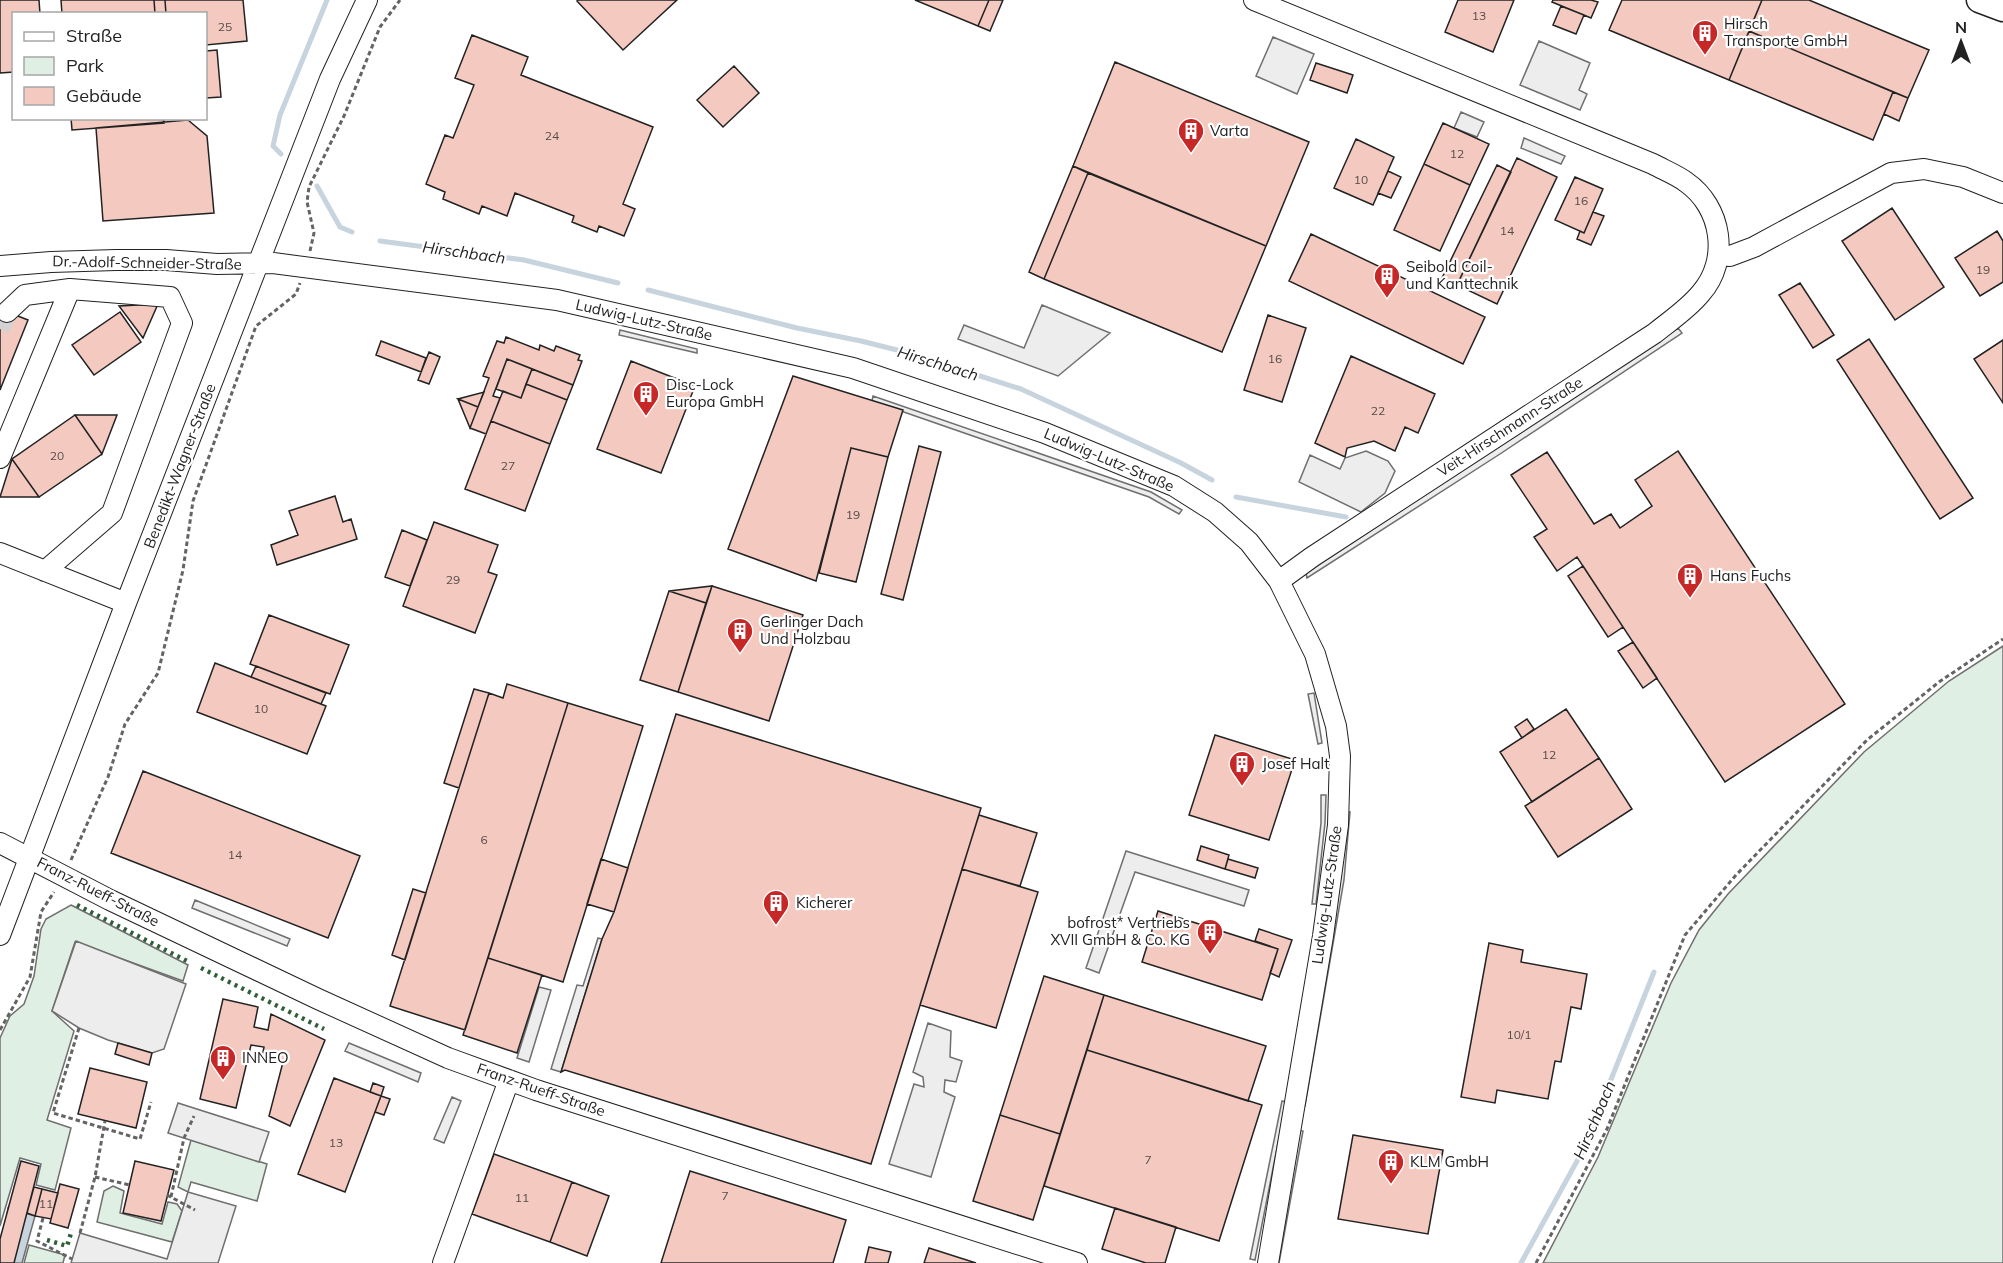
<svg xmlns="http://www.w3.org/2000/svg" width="2003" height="1263" font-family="Mulish,sans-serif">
<rect width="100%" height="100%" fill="#fff"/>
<path fill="#e0efe3" stroke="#6f6f6f" stroke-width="1.5" d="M2003,646v617h-460l55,-106 73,-174 28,-53 29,-36 136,-142 85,-71z
M71,905l117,60 -5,16 -108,-39 -23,69 22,20 -27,89 24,8 -16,62 -19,-5 5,-21 -21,-6 -20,68v-188l10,-22 14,-12 10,-28 7,-47 5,-10z
M191,1140l76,24 -10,37 -66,-19 -3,10 -10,-5z
M113,1186l11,5 -4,22 42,11 6,-22 9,2 5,7 -10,31 -75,-20 7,-31z
M29,1245l36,10 -2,8h-39z"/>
<path fill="#ededed" stroke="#6f6f6f" stroke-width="1.5" d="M1273,37l41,17 -17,40 -41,-18z
M1539,41l51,22 -11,27 8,4 -7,16 -60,-25z
M1461,112l23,10 -7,15 -23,-9z
M1524,138l41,18 -4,8 -40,-16z
M1042,305l68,28 -52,43 -100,-37 6,-14 60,23z
M1678,328l4,5 -182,121 -193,124 -1,-5z
M620,330l77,19v4l-78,-18z
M873,396l278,96 31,18 -3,4 -30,-17 -277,-96z
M1366,451l22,10 7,10 -10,22 -24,19 -62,-30 11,-27 30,14 5,-11z
M1314,693l8,50 -4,1 -10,-50z
M1321,795h5l-1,28 -9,81h-4l9,-81z
M1343,811l7,1 -6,68 -39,226 -5,-1z
M1126,851l123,39 -5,16 -109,-34 -36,101 -13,-5z
M195,900l95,39 -3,7 -95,-38z
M598,938l4,1 -41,133 -10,-3 26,-84 6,1z
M76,941l110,43 -22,65 -12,4 -44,-13 -29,-12 -27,-17z
M539,987l12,3 -22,72 -12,-4z
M928,1023l23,8 -1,26 12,4 -6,21 -11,-2 -1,12 11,5 -24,80 -42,-13 25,-80 10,3 -1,-10 -10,-5z
M349,1043l72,30 -3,9 -73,-31z
M452,1097l9,4 -17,42 -10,-4z
M1282,1101l4,1 -31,158 -5,-1z
M178,1103l91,29 -10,30 -91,-29z
M1297,1130l6,1 -24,132h-7z
M188,1192l48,14 -18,57h-147l9,-30 87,26z"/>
<path fill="#c7d3dd" stroke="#6f6f6f" stroke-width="1.5" d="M8,1208l27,8 -13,47h-22z"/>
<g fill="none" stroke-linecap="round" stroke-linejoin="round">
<path stroke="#c7d3dd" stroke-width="5" d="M281,154l-8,-8 7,-31 47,-115
M317,186l23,41 12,5
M380,241l144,19 94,23
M648,290l149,38 64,13 44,11 116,37 160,74 31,17
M1236,497l110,20
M1521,1263l61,-111 72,-180"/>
</g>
<path fill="#f3c9c0" stroke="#222" stroke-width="1.5" d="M0,0h39l1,14h-26v58l-14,1z
M61,0h93l1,14h-93z
M154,0h11l1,14h-11z
M165,0h78l4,41 -41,4v-31h-40z
M578,0h99l-54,50 -46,-49z
M915,0h74l-11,26z
M989,0h14l-13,31 -12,-5z
M1458,0h56l-21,52 -48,-20z
M1553,0h38l7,2 -7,16 -39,-16z
M1622,0h140l-33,80 -120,-50z
M1762,0h47l120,50 -21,48 -159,-67z
M1561,6l23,9 -8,19 -23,-9z
M1749,31l144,61 -20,48 -144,-60z
M472,35l56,22 -7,18 132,52 -30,77 12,5 -11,27 -25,-10 -2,6 -25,-10 2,-6 -59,-23 -8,23 -25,-10 -3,8 -36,-15 2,-7 -19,-8 19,-49 8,3 21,-53 -19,-7z
M217,50l4,47 -15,1v-47z
M1115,62l194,80 -43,104 -193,-80z
M1316,63l37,12 -6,18 -37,-13z
M734,66l25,27 -36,34 -26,-27z
M1893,92l15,6 -9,23 -15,-7z
M71,118h92l1,5 -92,7z
M188,120l19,16 7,77 -111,8 -7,-93z
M1443,123l46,21 -19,41 -46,-21z
M1356,139l38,18 -21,48 -39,-17z
M1517,158l40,19 -60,127 -40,-19z
M1424,164l46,21 -30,66 -46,-21z
M1497,165l14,7 -54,113 -15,-7z
M1073,166l15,7 -44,106 -15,-7z
M1388,171l13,6 -10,21 -13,-5z
M1088,173l178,73 -44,106 -178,-73z
M1575,177l28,12 -19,44 -29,-13z
M1892,208l52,79 -49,33 -53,-79z
M1593,212l11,4 -13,29 -14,-6 3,-8 4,2z
M1997,231l6,10v41l-23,14 -25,-38z
M1311,234l174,83 -22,47 -174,-83z
M1800,283l34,52 -21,13 -34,-53z
M158,304l-15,34 -24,-32z
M0,309l28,11 -28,70z
M120,312l21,30 -47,33 -22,-30z
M1268,315l38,13 -24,74 -38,-12z
M506,337l33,13 1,-5 14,6 2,-5 24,9 -2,5 4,1 -9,24 -66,-26 -14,37 7,2 -14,36 -16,-6 19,-50 -6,-2 14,-35 7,2z
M1869,339l104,159 -33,21 -103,-159z
M2003,340v63l-29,-44z
M381,341l45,17 -5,14 -45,-17z
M429,352l11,5 -11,27 -11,-4z
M1351,356l84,38 -17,39 -13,-6 -10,24 -21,-10 -27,7 -2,9 -30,-14z
M507,359l25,10 -11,29 -25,-9z
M631,361l64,25 -34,87 -64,-24z
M532,369l41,16 -6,15 -41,-16z
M793,376l110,34 -15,47 -37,-9 -35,133 -88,-32z
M526,384l41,16 -17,44 -59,-23 12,-30 18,7z
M484,392l-6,15 -20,-8z
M458,399l20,8 -8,21z
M75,415h42l-15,39z
M75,415l27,39 -63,43 -27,-38z
M491,421l59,23 -25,67 -60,-22z
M919,446l22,6 -38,148 -22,-6z
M851,448l37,9 -32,125 -37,-9z
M1678,451l167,253 -120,78 -148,-225 -20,14 -23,-34 13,-8 -36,-54 36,-23 47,72 17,-10 9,14 32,-22 -17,-26z
M12,459l27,38h-39z
M335,496l8,26 8,-3 6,20 -80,26 -6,-20 27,-10 -9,-24z
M434,522l64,23 -10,27 9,3 -22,58 -72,-27z
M402,530l25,10 -17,46 -25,-9z
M1583,566l40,61 -15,10 -40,-61z
M712,586l-6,17 -37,-12z
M712,586l91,29 -34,106 -91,-29z
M669,591l37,12 -28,89 -38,-12z
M269,615l80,30 -19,49 -80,-30z
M1633,642l24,36 -14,10 -25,-37z
M215,663l111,43 -19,48 -110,-42z
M256,666l70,27 -5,11 -70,-27z
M507,684l61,19 -103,327 -75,-24 99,-313 14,5z
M474,689l15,4 -30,95 -15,-5z
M568,703l75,23 -80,256 -75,-24z
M1566,709l33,49 -67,44 -32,-50z
M676,714l305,94 -110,356 -306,-94 -4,2 41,-133 12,-27z
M1527,719l7,10 -12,9 -7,-11z
M1215,735l80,25 -26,80 -80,-25z
M1599,758l33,51 -74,48 -33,-51z
M143,771l217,85 -32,82 -217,-85z
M979,815l58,18 -17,53 -58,-17z
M1201,846l28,9 -4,14 -28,-9z
M601,859l27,9 -14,44 -27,-8z
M1228,859l30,9 -3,10 -30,-9z
M962,869l76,23 -42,136 -76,-23z
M413,889l13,4 -21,67 -13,-5z
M1158,911l120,38 -16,51 -120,-38z
M1259,929l33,11 -13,37 -9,-4 8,-24 -23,-8z
M1489,943l34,7 -2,12 66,12 -6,35 -10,-2 -10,55 -6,-1 -7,38 -51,-9 -2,13 -34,-6z
M488,958l54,17 -25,78 -54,-18z
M1044,976l60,19 -44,139 -60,-19z
M1104,995l162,51 -18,55 -161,-51z
M223,999l35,8 -4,20 14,3 3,-16 54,26 -35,86 -21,-10 14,-54 -21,-5 2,-10 -13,-2 -15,63 -36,-9z
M118,1043l34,10 -3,12 -34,-11z
M1087,1050l175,55 -43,136 -175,-55z
M90,1068l57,14 -11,46 -58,-14z
M334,1078l47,18 -36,96 -47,-18z
M373,1083l11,4 -3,9 -11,-4z
M381,1096l9,3 -6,16 -9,-3z
M1000,1115l60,19 -27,86 -60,-19z
M1353,1135l90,15 -15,84 -90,-15z
M494,1154l78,28 -22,60 -78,-28z
M21,1161l18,5 -25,97h-14v-24z
M135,1161l39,9 -13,51 -38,-8z
M690,1171l156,49 -13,43h-172z
M572,1182l37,14 -22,60 -37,-14z
M60,1184l19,5 -11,39 -18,-5z
M34,1187l8,2 -7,27 -8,-3z
M42,1189l16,4 -7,26 -16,-3z
M1115,1208l61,19 -11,36h-19l-44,-14z
M869,1247l22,5 -3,11h-23z
M929,1248l47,15h-52z"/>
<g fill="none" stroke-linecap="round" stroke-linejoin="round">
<path stroke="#d3d3d3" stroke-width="20" stroke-dasharray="20 10" stroke-linecap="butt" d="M0,329l7,-17"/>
<g stroke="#222" stroke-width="22">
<path id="minor" d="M1254,0l399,164c11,6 24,11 33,18 36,25 44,78 15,111 -13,16 -30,27 -46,40l-343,224 -33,24
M1719,255l11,1 24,-9 137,-74 33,-4 39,8 40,16
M0,266l51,-4 65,-2h50l51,4 56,-1 284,37 296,68 192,65 129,53 41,26 34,30 30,39 36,73 21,72 4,30 -2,69 -15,111 -55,327
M7,312l18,-17 45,-6
M0,458l70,-169 100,8 12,26 -70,190 -67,58
M0,553l126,50
M0,843l110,57 208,99 130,59 88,32 541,173
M0,935l126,-332 204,-524 37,-79
M443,1263l66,-183"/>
</g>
<g stroke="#222" stroke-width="27">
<path id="major" d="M1979,0l24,9"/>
</g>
<path stroke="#646464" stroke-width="3" stroke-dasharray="4.5 3" stroke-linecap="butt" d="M310,251l4,-18 -7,-31 2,-15 35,-71 36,-89 20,-27
M71,860l37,-83 17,-53 33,-51 25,-103 10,-69 63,-175 40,-32 4,-11
M79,1028l-26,85 87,26 11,-37
M0,1030l30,-53 11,-65 13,-20
M95,1177l35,8
M167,1195l28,15
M171,1197l13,-59 10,-22
M43,1218l-6,23 35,18
M80,1233l15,-56 10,-56
M1536,1263l71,-134 78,-194 51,-60 131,-135 72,-58 64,-43"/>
<use href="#minor" stroke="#fff" stroke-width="20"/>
<use href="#major" stroke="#fff" stroke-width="24"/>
<path stroke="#2f5e38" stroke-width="4.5" stroke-dasharray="3 4.5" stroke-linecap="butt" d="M77,905l110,56
M201,968l123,61
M47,1240l20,6 5,-16"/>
</g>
<defs>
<g id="building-pin" transform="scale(1.35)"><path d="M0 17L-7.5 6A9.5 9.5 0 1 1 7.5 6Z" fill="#c62828" stroke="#fff"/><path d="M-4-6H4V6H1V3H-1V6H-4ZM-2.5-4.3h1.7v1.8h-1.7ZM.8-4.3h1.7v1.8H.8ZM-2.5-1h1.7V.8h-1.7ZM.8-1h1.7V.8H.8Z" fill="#fff"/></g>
</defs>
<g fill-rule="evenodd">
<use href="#building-pin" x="1705" y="33"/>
<use href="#building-pin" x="1191" y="131"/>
<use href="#building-pin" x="1387" y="276"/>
<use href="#building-pin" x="646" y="394"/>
<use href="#building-pin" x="1690" y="576"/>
<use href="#building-pin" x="740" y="631"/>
<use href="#building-pin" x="1242" y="764"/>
<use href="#building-pin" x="776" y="903"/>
<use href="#building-pin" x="1210" y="932"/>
<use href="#building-pin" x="223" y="1058"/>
<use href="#building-pin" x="1391" y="1162"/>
</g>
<g text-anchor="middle" stroke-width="4.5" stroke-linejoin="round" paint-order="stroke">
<g font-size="12" fill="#564c4a">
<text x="1479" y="20">13</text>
<text x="225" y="31">25</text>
<text x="552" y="140">24</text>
<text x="1457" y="158">12</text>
<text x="1361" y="184">10</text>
<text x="1581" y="205">16</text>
<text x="1507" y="235">14</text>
<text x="1983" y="274">19</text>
<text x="1275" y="363">16</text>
<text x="1378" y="415">22</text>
<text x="57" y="460">20</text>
<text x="508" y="470">27</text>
<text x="853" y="519">19</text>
<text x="453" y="584">29</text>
<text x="261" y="713">10</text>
<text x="1549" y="759">12</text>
<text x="484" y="844">6</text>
<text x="235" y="859">14</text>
<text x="1519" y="1039">10/1</text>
<text x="336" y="1147">13</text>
<text x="1148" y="1164">7</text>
<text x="725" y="1200">7</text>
<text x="522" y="1202">11</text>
<text x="46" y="1208">11</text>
</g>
<g font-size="15" fill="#222" stroke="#fff" text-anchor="start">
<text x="1724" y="29">Hirsch<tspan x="1724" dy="17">Transporte GmbH</tspan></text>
<text x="1210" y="136">Varta</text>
<text x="1406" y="272">Seibold Coil-<tspan x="1406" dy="17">und Kanttechnik</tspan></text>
<text x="666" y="390">Disc-Lock<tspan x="666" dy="17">Europa GmbH</tspan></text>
<text x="1710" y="581">Hans Fuchs</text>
<text x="760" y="627">Gerlinger Dach<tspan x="760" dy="17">Und Holzbau</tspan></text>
<text x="1262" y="769">Josef Halt</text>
<text x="796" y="908">Kicherer</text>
<text x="1190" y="928" text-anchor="end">bofrost* Vertriebs<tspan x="1190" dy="17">XVII GmbH &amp; Co. KG</tspan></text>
<text x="242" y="1063">INNEO</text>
<text x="1410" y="1167">KLM GmbH</text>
</g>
<g font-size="15" fill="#222" stroke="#fff">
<text transform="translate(147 263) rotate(1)" y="5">Dr.-Adolf-Schneider-Straße</text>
<text transform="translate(644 320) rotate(13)" y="5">Ludwig-Lutz-Straße</text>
<text transform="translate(1510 427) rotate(-33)" y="5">Veit-Hirschmann-Straße</text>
<text transform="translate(1109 460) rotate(23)" y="5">Ludwig-Lutz-Straße</text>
<text transform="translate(180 466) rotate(-69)" y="5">Benedikt-Wagner-Straße</text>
<text transform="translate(98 892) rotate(27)" y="5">Franz-Rueff-Straße</text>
<text transform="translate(1327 895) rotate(-82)" y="5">Ludwig-Lutz-Straße</text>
<text transform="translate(541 1090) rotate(19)" y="5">Franz-Rueff-Straße</text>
</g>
<g font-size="16" font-style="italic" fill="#222" stroke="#fff">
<text transform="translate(464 252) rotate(8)" y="6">Hirschbach</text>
<text transform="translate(938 363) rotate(17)" y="6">Hirschbach</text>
<text transform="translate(1594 1120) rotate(-67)" y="6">Hirschbach</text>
</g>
</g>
<rect x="12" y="12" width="195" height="108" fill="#ffffff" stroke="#a7a7a7" stroke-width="1.5"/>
<rect x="24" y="32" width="30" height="9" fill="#ffffff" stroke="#a7a7a7" stroke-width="1.5"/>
<text x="66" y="42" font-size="18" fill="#222222">Straße</text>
<rect x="24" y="57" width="30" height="18" fill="#e0efe3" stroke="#a7a7a7" stroke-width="1.5"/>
<text x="66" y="72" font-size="18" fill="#222222">Park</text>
<rect x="24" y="87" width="30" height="18" fill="#f3c9c0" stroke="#a7a7a7" stroke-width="1.5"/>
<text x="66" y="102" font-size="18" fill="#222222">Gebäude</text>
<g transform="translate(1961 42)" stroke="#ffffff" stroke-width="4.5" paint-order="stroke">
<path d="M0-4.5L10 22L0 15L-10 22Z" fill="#222222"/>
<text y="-9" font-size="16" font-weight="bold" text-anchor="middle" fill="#222222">N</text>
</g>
</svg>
